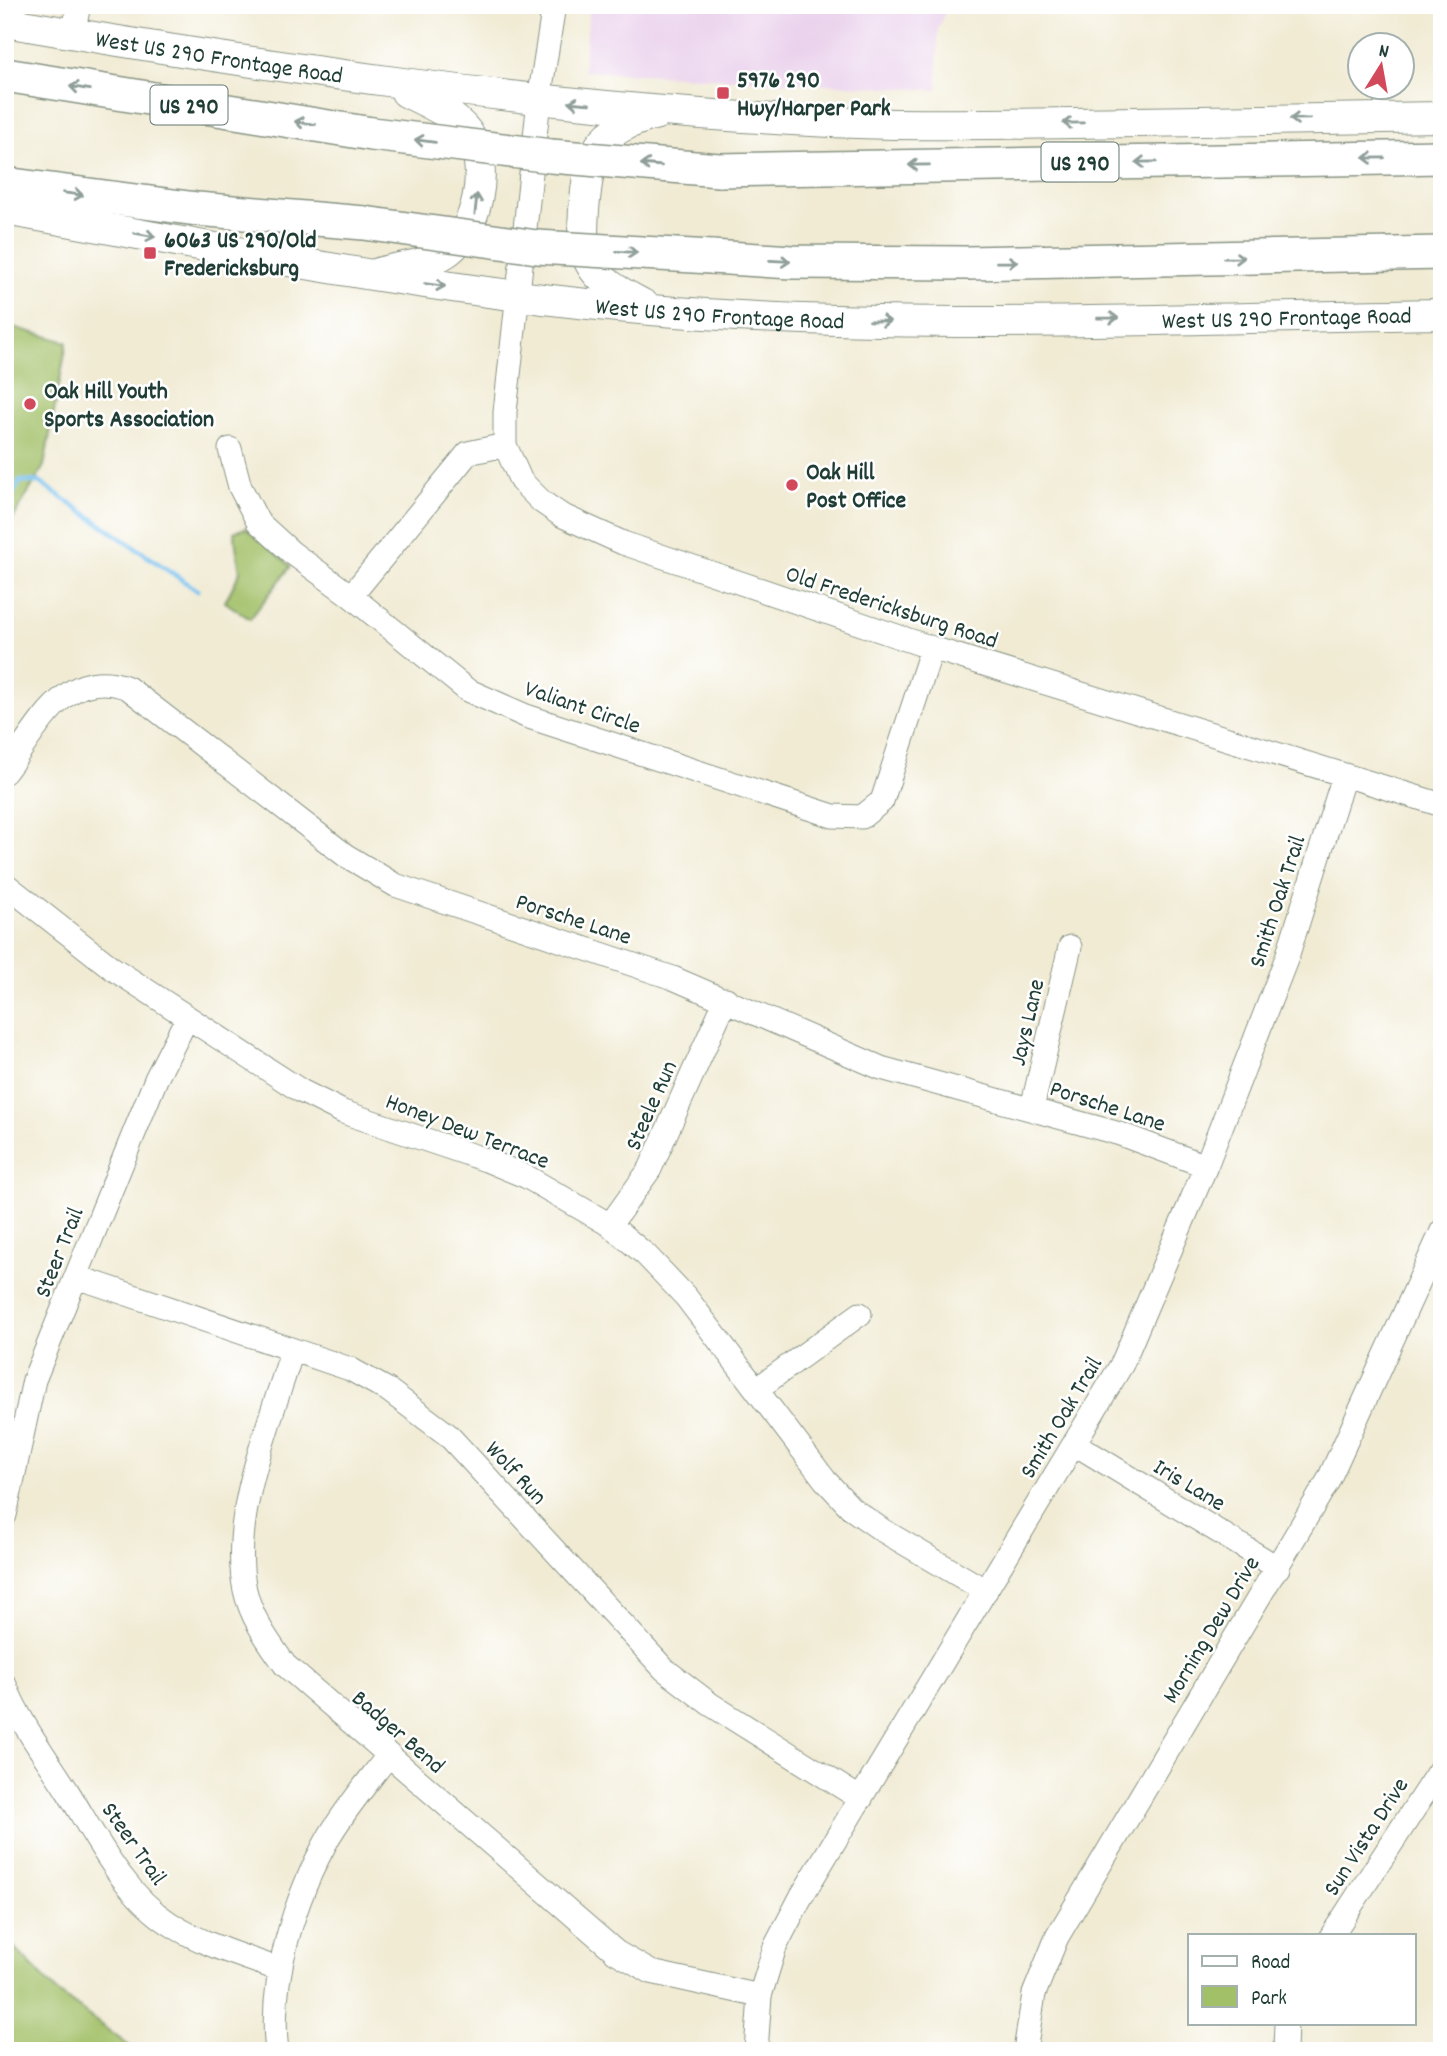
<svg xmlns="http://www.w3.org/2000/svg" width="1447" height="2056" font-family="Dekko,sans-serif">
<rect width="100%" height="100%" fill="#fff"/>
<filter id="ink" filterUnits="userSpaceOnUse"><feTurbulence type="fractalNoise" baseFrequency=".0143" numOctaves="2"/><feDisplacementMap in="SourceGraphic" scale="14" xChannelSelector="R" yChannelSelector="G"/><feConvolveMatrix kernelMatrix="1 2 1 2 8 2 1 2 1" color-interpolation-filters="sRGB"/></filter>
<filter id="wash" filterUnits="userSpaceOnUse"><feTurbulence type="fractalNoise" baseFrequency=".00686" numOctaves="4" result="noise"/><feDisplacementMap in="SourceGraphic" scale="28" xChannelSelector="R" yChannelSelector="G"/><feGaussianBlur stdDeviation="1.57" result="paint"/><feColorMatrix in="noise" values="0 0 0 0 0 0 0 0 0 0 0 0 0 0 0 0 0 1.4 0 .05"/><feComposite in="paint" operator="in"/></filter>
<g filter="url(#wash)">
<rect width="100%" height="100%" fill="#f1ebd4"/>
<path fill="#ead1ec" d="M590,5h358l-10,23 -1,62 -354,-19z"/>
<path fill="#a2c068" stroke="#607e4e" stroke-width="2" d="M5,325l62,17 -23,124 -39,66z
M246,528l45,38 -41,53 -25,-17 15,-30 -6,-40z
M5,1938l52,54 79,59h-131z"/>
<g fill="none" stroke-linecap="round" stroke-linejoin="round">
<path stroke="#76c1f0" stroke-width="5" d="M5,507l15,-26 19,1 158,108"/>
</g>
</g>
<g filter="url(#ink)">
<g fill="none" stroke-linecap="round" stroke-linejoin="round">
<g stroke="#889484" stroke-width="25">
<path id="minor" d="M554,5l-15,95 -34,312v33l16,36 21,21 19,13 62,28 309,105 510,157
M73,34l6,-29
M230,449l10,38 18,35 33,30 60,44 116,94 59,26 307,100 29,1 20,-16 50,-153
M351,596l117,-143 37,-8
M5,772c33,-43 60,-108 123,-84l217,167 50,30 278,93 208,90 239,66 86,32
M5,884l107,84 189,123 42,21 143,48 41,17 83,48 36,30 40,42 139,183 27,29 30,21 104,61
M1032,1108l38,-161
M610,1225l40,-56 76,-170
M77,1277l273,92 38,21 60,45 216,234 46,35 151,95
M292,1351c-21,70 -63,166 -47,239 6,28 24,52 40,75l331,287 35,20 109,24
M757,1389l103,-75
M1075,1444l203,124
M5,1515l29,-135 122,-301 31,-61
M5,1685c15,38 41,72 63,107 28,45 55,101 101,131 32,21 73,33 109,46
M1332,1935l110,-169
M277,2051c-9,-70 18,-155 53,-216 17,-28 38,-53 57,-78
M756,2051l4,-55 15,-49 26,-50 321,-533 84,-198 81,-209 57,-181
M1025,2051l9,-57 23,-57 271,-456 114,-250
M1285,2051l1,-28"/>
</g>
<g stroke="#889484" stroke-width="32">
<g id="major">
<path id="s1" d="M5,22c267,46 535,85 806,99 87,5 174,3 261,2 123,-2 246,-4 370,-6"/>
<path id="s2" d="M5,210c215,38 428,82 646,100 262,22 528,8 791,4"/>
<path d="M378,273c20,-6 49,-8 67,-20 32,-20 47,-88 23,-120 -15,-20 -40,-30 -62,-41"/>
<path d="M644,305c-20,-11 -43,-21 -54,-42 -9,-15 -7,-37 -6,-53 5,-58 12,-80 73,-96"/>
</g>
</g>
<g stroke="#889484" stroke-width="36">
<path id="highway" d="M5,75l367,59
M719,170l723,-13
M5,184l192,25 167,14
M711,257l81,5 175,1 475,-10"/>
</g>
<use href="#minor" stroke="#fff" stroke-width="23"/>
<use href="#major" stroke="#fff" stroke-width="30"/>
<use href="#highway" stroke="#fff" stroke-width="33"/>
<g stroke="#889484" stroke-width="36" stroke-linecap="butt">
<path id="highway-bridge" d="M372,134l179,22 168,14
M364,223l173,24 174,10"/>
</g>
<use href="#highway-bridge" stroke="#fff" stroke-width="33"/>
</g>
<defs><path id="oneway-shaft" d="M-6 0H5M1.5-3L5.5 0L1.5 3" fill="none" stroke-width="1.6" stroke-linecap="round" stroke-linejoin="round" transform="scale(1.75)"/></defs>
<g stroke="#8f9e9a">
<use href="#oneway-shaft" transform="translate(80 88) rotate(-171)"/>
<use href="#oneway-shaft" transform="translate(579 103) rotate(-175)"/>
<use href="#oneway-shaft" transform="translate(1300 119) rotate(179)"/>
<use href="#oneway-shaft" transform="translate(305 123) rotate(-171)"/>
<use href="#oneway-shaft" transform="translate(1073 123) rotate(179)"/>
<use href="#oneway-shaft" transform="translate(425 141) rotate(-173)"/>
<use href="#oneway-shaft" transform="translate(1374 158) rotate(179)"/>
<use href="#oneway-shaft" transform="translate(1146 162) rotate(179)"/>
<use href="#oneway-shaft" transform="translate(651 165) rotate(-175)"/>
<use href="#oneway-shaft" transform="translate(919 165) rotate(179)"/>
<use href="#oneway-shaft" transform="translate(73 194) rotate(7)"/>
<use href="#oneway-shaft" transform="translate(476 204) rotate(-84)"/>
<use href="#oneway-shaft" transform="translate(145 235) rotate(10)"/>
<use href="#oneway-shaft" transform="translate(627 252) rotate(3)"/>
<use href="#oneway-shaft" transform="translate(1234 258) rotate(-1)"/>
<use href="#oneway-shaft" transform="translate(780 261) rotate(3)"/>
<use href="#oneway-shaft" transform="translate(1007 262) rotate(-1)"/>
<use href="#oneway-shaft" transform="translate(435 285) rotate(8)"/>
<use href="#oneway-shaft" transform="translate(1108 318) rotate(-1)"/>
<use href="#oneway-shaft" transform="translate(880 321) rotate(1)"/>
</g>
</g>
<g fill="#d1495b" stroke="#fff" stroke-width="2.5">
<rect x="716" y="86" width="14" height="14" rx="3.5"/>
<rect x="143" y="246" width="14" height="14" rx="3.5"/>
<circle cx="30" cy="404" r="7"/>
<circle cx="792" cy="485" r="7"/>
</g>
<g text-anchor="middle" stroke-width="5" stroke-linejoin="round" paint-order="stroke">
<g fill="#fff" stroke="#627771" stroke-width="2">
<rect x="150.5" y="85.5" width="77" height="39" rx="5"/>
<rect x="1041.5" y="142.5" width="77" height="39" rx="5"/>
</g>
<g font-size="23" font-weight="bold" fill="#1f3d34">
<text x="189" y="113">US 290</text>
<text x="1080" y="170">US 290</text>
</g>
<g font-size="24" fill="#1f3d34" stroke="#fff">
<text dy="8" stroke="none"><textPath href="#s1" startOffset="217">West US 290 Frontage Road</textPath></text>
<text dy="8" stroke="none"><textPath href="#s2" startOffset="723">West US 290 Frontage Road</textPath></text>
<text dy="8" stroke="none"><textPath href="#s2" startOffset="1290">West US 290 Frontage Road</textPath></text>
<text transform="translate(892 606) rotate(18)" y="8">Old Fredericksburg Road</text>
<text transform="translate(583 706) rotate(19)" y="8">Valiant Circle</text>
<text transform="translate(1276 901) rotate(-72)" y="8">Smith Oak Trail</text>
<text transform="translate(574 918) rotate(18)" y="8">Porsche Lane</text>
<text transform="translate(1026 1022) rotate(-77)" y="8">Jays Lane</text>
<text transform="translate(650 1105) rotate(-66)" y="8">Steele Run</text>
<text transform="translate(1108 1105) rotate(18)" y="8">Porsche Lane</text>
<text transform="translate(468 1130) rotate(21)" y="8">Honey Dew Terrace</text>
<text transform="translate(58 1252) rotate(-68)" y="8">Steer Trail</text>
<text transform="translate(1060 1417) rotate(-59)" y="8">Smith Oak Trail</text>
<text transform="translate(517 1472) rotate(47)" y="8">Wolf Run</text>
<text transform="translate(1190 1484) rotate(31)" y="8">Iris Lane</text>
<text transform="translate(1210 1629) rotate(-59)" y="8">Morning Dew Drive</text>
<text transform="translate(399 1731) rotate(41)" y="8">Badger Bend</text>
<text transform="translate(1365 1836) rotate(-57)" y="8">Sun Vista Drive</text>
<text transform="translate(135 1843) rotate(55)" y="8">Steer Trail</text>
</g>
<g font-size="24" font-weight="bold" fill="#1f3d34" stroke="#fff" text-anchor="start">
<text x="737" y="87">5976 290<tspan x="737" dy="28">Hwy/Harper Park</tspan></text>
<text x="164" y="247">6063 US 290/Old<tspan x="164" dy="28">Fredericksburg</tspan></text>
<text x="44" y="398">Oak Hill Youth<tspan x="44" dy="28">Sports Association</tspan></text>
<text x="806" y="479">Oak Hill<tspan x="806" dy="28">Post Office</tspan></text>
</g>
</g>
<rect width="1447" height="2056" fill="none" stroke="#fff" stroke-width="28"/>
<rect x="1188" y="1934" width="228" height="91" fill="#ffffff" stroke="#a5b1ae" stroke-width="2"/>
<rect x="1202" y="1956" width="35" height="10" fill="#ffffff" stroke="#a5b1ae" stroke-width="2"/>
<text x="1251" y="1968" font-size="21" fill="#1f3d34">Road</text>
<rect x="1202" y="1986" width="35" height="21" fill="#a2c068" stroke="#a5b1ae" stroke-width="2"/>
<text x="1251" y="2004" font-size="21" fill="#1f3d34">Park</text>
<g transform="translate(1381 66) rotate(11)"><circle r="33" fill="#ffffff" stroke="#a5b1ae" stroke-width="2"/>
<path d="M0-5L12 26L0 18L-12 26Z" fill="#d1495b"/>
<text y="-10" font-size="19" font-weight="bold" text-anchor="middle" fill="#1f3d34">N</text>
</g>
</svg>
